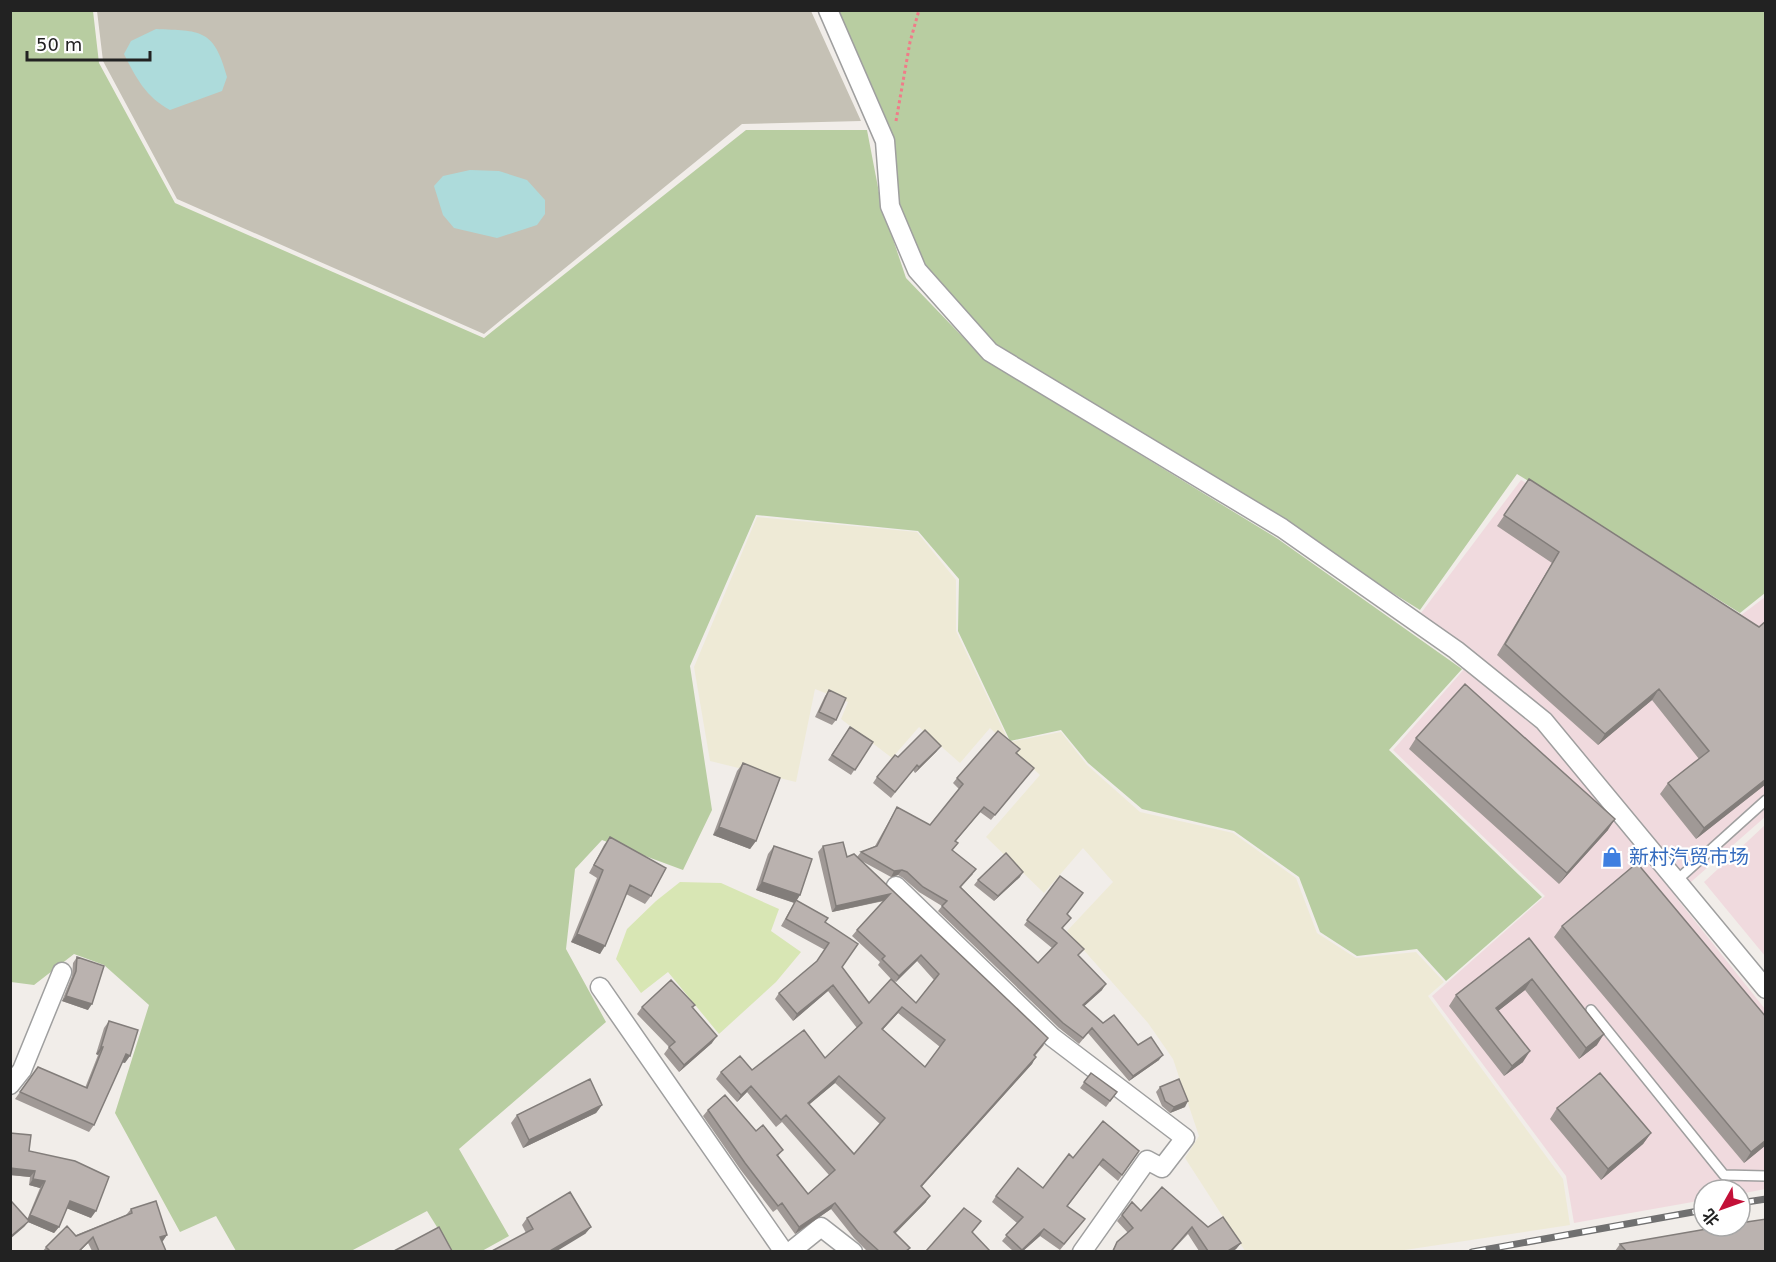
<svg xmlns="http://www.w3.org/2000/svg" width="1776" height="1262" font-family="'DejaVu Sans','Noto Sans SC',sans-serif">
<rect width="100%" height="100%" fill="#f1ede9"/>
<path fill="#f0dade" d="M1521,480l219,136 25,-19v220l-90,79 90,113v180l-25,5v-4h-36v10l-130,23 -8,-47 -134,-180 113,-100 -152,-146 73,-83 -54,-42z
M1765,825v131l-61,-74z"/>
<path fill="#c5c1b5" d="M97,11h714l50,110 -119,3 -258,210 -307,-135 -74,-138z"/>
<path fill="#eeead6" d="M757,517l160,15 39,48v51l53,111 52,-10 26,33 53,47 93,21 63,45 21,55 39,25 60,-6 28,30 -16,14 135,183 7,46 -172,26h-153l-60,-93 14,-22 -26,-77 -25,-36 -81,-92 46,-49 -30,-34 -39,45 -58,-56 54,-62 -50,-47 -30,35 -41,-36 -27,31 -51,-39 7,-17 -33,-13 -19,93 -86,-21 -16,-94z"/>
<path fill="#d8e6b4" d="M680,882l41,1 58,26 -8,22 30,21 -25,30 -57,52 -51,-62 -27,21 -25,-34 11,-30 29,-28z"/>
<path fill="#b8cda1" d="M10,11h83l6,52 76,140 309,135 262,-208h121l14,73 25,75 78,81 294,180 184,130 -73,81 153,147 -96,84 -29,-32 -60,7 -37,-24 -21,-55 -65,-46 -92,-22 -54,-46 -27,-33 -51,11 -52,-110 1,-52 -41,-48 -162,-16 -66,151 22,144 -29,60 -81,-30 -27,29 -9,80 40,73 -147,127 50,87 -27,15h-30l-25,-40 -76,40h-115l-20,-35 -36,16 -65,-119 34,-108 -45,-40 -30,-11 -40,31 -23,-3z
M839,11h926v582l-25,20 -223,-139 -97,136 -423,-263 -73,-84 -29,-62 -5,-74z"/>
<path fill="#addbdb" d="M156,29c44,2 58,-1 71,48l-5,14 -52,19c-24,-13 -34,-32 -46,-56l7,-13z
M470,170l29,1 28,9 18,20v14l-8,11 -40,13 -43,-10 -11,-13 -9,-29 9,-10z"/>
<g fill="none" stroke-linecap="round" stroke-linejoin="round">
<g stroke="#9f9f9f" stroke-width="12">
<path id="lane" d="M1676,881l90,-81
M1591,1010l133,165 42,1"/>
</g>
<g stroke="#9f9f9f" stroke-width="21">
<path id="street" d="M828,10l57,131 5,65 27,64 73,82 292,176 174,122 88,71 222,268
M896,886l156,151 133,101 -23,30 -15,-8 -65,92
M600,987l184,265
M10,1085l12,-15 40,-98
M790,1252l31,-25 32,25"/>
</g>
<path stroke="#f07b89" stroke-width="3" stroke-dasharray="3 3" stroke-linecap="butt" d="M896,121l14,-79 9,-32"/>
<use href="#lane" stroke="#fff" stroke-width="9"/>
<use href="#street" stroke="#fff" stroke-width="18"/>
<g stroke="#707070" stroke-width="7">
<path id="rail" d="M1740,1203l26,-4
M1472,1252l232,-42"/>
</g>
<use href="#rail" stroke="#fff" stroke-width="4.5" stroke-dasharray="14" stroke-linecap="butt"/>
</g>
<path fill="#a09996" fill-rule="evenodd" d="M1529,479l237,305 -70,55 -36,-45 8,-11 31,-24 -47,-59 -54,45 -101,-90 55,-92 -55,-37z
M829,690l7,30 -4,5 -17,-8 10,-21z
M850,727l23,15 -22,33 -23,-15z
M1416,738l192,92 -49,54 -150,-135z
M937,751l-22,22 -2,-3 -22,28 -18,-15 4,-6 21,-20z
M1017,753l17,15 -43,52 -11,-8 -24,29 -4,10 21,23 -12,13 77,76 14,-15 -28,-23 36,-49 7,38 -5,14 17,28 23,34 -18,16 19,17 35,22 21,15 -30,21 -41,-48 -9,11 -20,-16 -121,-117 4,-5 -23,-14 -16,-14 -5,-3 -7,2 -33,-18 186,186 -9,11 -3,8 -111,123 5,15 -31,31 12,18h-40l-13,-13 -23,-29 -36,25 -18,-25 -4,3 -33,-43 -37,-53 5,-6 48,21 27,19 -5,6 30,38 21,-19 -47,-53 -6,5 -29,-35 -10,10 -21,-23 5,-7 31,-2 73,-12 32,-30 -29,-37 -35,30 -18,-22 4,-6 38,-31 8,-12 -44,-24 13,-23 -38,-13 12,-36 6,-8 26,49 -4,6 29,21 17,45 27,36 23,-23 -14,-15 2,-3 -28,-26 5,-6 27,-29 -52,11 -14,-60 5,-6 24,11h10l4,-5 14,-6 22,-39 33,18 29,-36 -6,-6 4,-5zM917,961l17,19 -18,23 -21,-21zM898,1013l42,34 -15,20 -43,-37zM835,1083l45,41 -26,30 -45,-50z
M743,763l13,78 -6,8 -37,-14 24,-64z
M610,837l41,59 -6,8 -19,-10 -26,60 -29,-12 26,-64 -8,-5 15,-28z
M1020,877l-26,24 -20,-16 4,-5z
M1562,926l204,91v128l-22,18 -190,-226z
M1529,938l68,107 -18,14 -54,-69 -27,21 25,51 -19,14 -55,-70 7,-11z
M77,957l11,53 -26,-9 10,-25 1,-13z
M695,1005l-2,3 19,35 -33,29 -15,-18 5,-7 -32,-33 5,-7z
M109,1021l16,42 -3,-1 -28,63 -5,7 -74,-33 23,-32 47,21 13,-33 -2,-1 8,-26z
M1091,1073l26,19 -11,15 -26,-19z
M1160,1087l25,20 -15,6 -8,-7 -6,-14z
M602,1105l-6,8 -73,35 -12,-25 6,-8z
M1557,1108l94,25 -8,11 -42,36 -51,-61z
M10,1133l19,18 62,67 -24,-10 -8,19 -5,6 -26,-11 -4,5 16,-39 -11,-3 1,-8 -20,-2z
M1139,1151l-21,30 -19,-16 -32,42 18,12 -25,31 -20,-14 -17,15h-10l-11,-10 15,-18 -25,-21 4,-6 47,-8 30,-30z
M1132,1202l9,9 67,16 33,16 -5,6 -3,2h-34l-11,-17 -16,17h-60l5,-9 11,-9 -11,-12z
M131,1209l32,32 -1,1 4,9h-74l-4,-8 -8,8h-37l3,-4 80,-32z
M527,1218l64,9 -6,7 -59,-1 -4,-8z
M1620,1244l146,7h-151z"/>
<path fill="#827d7a" d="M1659,689l-7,11 -54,45 7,-11z
M941,746l-4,5 -22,22 4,-6z
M1766,779v5l-70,55 8,-11z
M1615,819l-7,11 -49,54 8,-11z
M719,827l37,14 -6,8 -37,-14z
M902,870l-4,5 -7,2 3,-6z
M1023,872l-3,5 -26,24 4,-5z
M762,882l38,13 -5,8 -39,-13z
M890,894l-4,6 -54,12 4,-6z
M577,934l28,12 -5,8 -29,-12z
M921,955l-4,6 -22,22 4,-7z
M1532,979l-7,11 -37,29 8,-11z
M1106,984l-4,6 -22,20 3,-5z
M833,985l-5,6 -35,30 4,-7z
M66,996l26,8 -4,6 -26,-9z
M902,1007l-4,6 -21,23 5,-7z
M1604,1034l-7,11 -18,14 7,-11z
M717,1036l-5,7 -33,29 5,-7z
M101,1047h2l-5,8 -2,-1z
M1530,1051l-7,11 -19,14 8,-10z
M126,1054l4,2 -5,7 -4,-1z
M1163,1055l-4,5 -30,21 4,-5z
M1036,1057l-4,7 -116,129 5,-7z
M839,1076l-4,7 -31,26 4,-6z
M751,1086l-4,6 -10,10 4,-7z
M1188,1101l-3,6 -15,6 4,-6z
M602,1105l-6,8 -73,35 6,-8z
M1651,1133l-8,11 -42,36 7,-11z
M1766,1140v5l-22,18 7,-11z
M10,1168l25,3 -5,6 -20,-2z
M33,1179l12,2 -5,7 -11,-3z
M930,1196l-4,6 -36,37 4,-7z
M70,1201l26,10 -5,7 -25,-10z
M835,1203l-4,6 -36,25 4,-7z
M30,1215l29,12 -5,6 -26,-11 -4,5 -14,12v-2l16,-16z
M591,1227l-6,7 -28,17h-7z
M1044,1229l-4,7 -17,15h-2z
M167,1235l-4,6 -8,3 5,-7z
M93,1237l-5,6 -8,8h-1z
M1241,1243l-5,6 -3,2h-5z"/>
<path fill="#bab2af" stroke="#827d7a" stroke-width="1.5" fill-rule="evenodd" d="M1529,479l230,148 7,-6v158l-62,49 -36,-45 41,-32 -50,-62 -54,45 -100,-90 54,-92 -55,-37z
M1465,684l150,135 -48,54 -151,-135z
M829,690l17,8 -10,22 -17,-8z
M850,727l23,15 -18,28 -23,-15z
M925,730l16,16 -22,21 -2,-2 -22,27 -18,-15 18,-22 3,2z
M998,731l22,18 -4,4 18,15 -39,47 -11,-8 -29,34 3,2 -6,7 24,19 -16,18 78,76 19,-20 -30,-23 33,-44 23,17 -16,21 4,4 -9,10 22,21 -6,6 28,29 -23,21 20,18 11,-8 24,30 13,-8 12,18 -30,21 -41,-48 -9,10 -20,-15 -121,-117 5,-5 -24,-14 -16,-15 -5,-2 -8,1 -33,-19 16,-6 20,-39 33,18 33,-41 -6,-6z
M743,763l37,15 -24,63 -37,-14z
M610,837l56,31 -15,28 -21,-11 -25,61 -28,-12 26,-64 -9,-5z
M843,842l4,15 7,-3 194,184 -14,17 2,2 -115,129 9,10 -36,36 16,16 -4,3h-27l-21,-19 -23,-29 -36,24 -17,-24 -4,3 -33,-43 -37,-53 17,-15 31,36 7,-6 20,25 -6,5 31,39 27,-24 -49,-55 -5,5 -30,-34 -10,9 -20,-23 19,-16 12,14 52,-40 21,28 37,-35 -29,-38 -36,29 -18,-21 38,-32 12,-18 -43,-24 10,-19 32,18 -3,4 33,22 -16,23 27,36 22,-24 25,24 23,-29 -18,-19 -22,21 -17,-17 3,-3 -28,-26 33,-36 -54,12 -13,-60zM902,1007l43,33 -20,27 -43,-38zM839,1076l46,42 -31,36 -46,-51z
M774,846l38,13 -12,36 -38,-13z
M1006,853l17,19 -25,24 -20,-16z
M1637,863l129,154v123l-15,12 -189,-226z
M1529,938l75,96 -18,14 -54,-69 -36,29 34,43 -18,15 -56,-71z
M77,957l27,9 -12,38 -26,-8 10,-25z
M671,980l24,25 -3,2 25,29 -33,29 -15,-18 6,-5 -33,-35z
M109,1021l29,9 -8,26 -4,-2 -32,71 -74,-33 18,-25 49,21 16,-41h-2z
M1091,1073l26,19 -7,9 -26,-19z
M1600,1073l51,60 -43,36 -51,-61z
M590,1079l12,26 -73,35 -12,-25z
M1179,1079l9,22 -14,6 -9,-6 -5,-14z
M1103,1121l36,30 -17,24 -19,-16 -36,47 18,13 -21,25 -20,-15 -22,21 -16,-15 17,-18 -27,-21 22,-28 25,20 26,-34 4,4z
M10,1133l21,2 -2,16 46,10 34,16 -13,34 -26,-10 -11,26 -29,-12 15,-34 -12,-2 2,-8 -25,-3z
M1162,1187l46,40 15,-10 18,26 -13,8h-20l-16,-24 -21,24h1h-59l4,-9 16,-14 -11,-13 10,-13 9,9z
M570,1192l21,35 -41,24h-58l41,-22 -6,-11z
M156,1201l11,34 -7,2 6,14h-67l-6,-14 -14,14h-29l-4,-4 21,-21 9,10 56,-23 -1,-4z
M12,1202l17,19 -19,16v-34z
M964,1208l17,13 -9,11 18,19h-64z
M1766,1219v32h-145h5l-6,-7 104,-18h16v-3z
M439,1227l13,24h-58z"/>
<defs>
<g id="shop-bare" transform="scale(1.62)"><path d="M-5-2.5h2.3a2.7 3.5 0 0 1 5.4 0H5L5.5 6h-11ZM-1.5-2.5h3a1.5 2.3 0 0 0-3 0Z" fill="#3f7fe0" stroke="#fff" stroke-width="2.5" paint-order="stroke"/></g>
</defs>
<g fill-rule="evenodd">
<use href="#shop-bare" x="1612" y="857"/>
</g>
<g text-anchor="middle" stroke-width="4.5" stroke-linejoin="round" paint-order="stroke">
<g font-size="20" fill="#366cbe" stroke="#fff" text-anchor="start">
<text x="1629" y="864">新村汽贸市场</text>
</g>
</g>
<rect width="1776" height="1262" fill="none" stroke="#222222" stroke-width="24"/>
<g transform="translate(1722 1208) rotate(230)"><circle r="28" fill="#ffffff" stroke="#a7a7a7" stroke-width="1.5"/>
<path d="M0-4.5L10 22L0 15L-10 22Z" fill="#c31038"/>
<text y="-9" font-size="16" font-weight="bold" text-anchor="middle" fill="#222222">北</text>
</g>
<path d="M27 51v9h123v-9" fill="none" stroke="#222222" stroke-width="3"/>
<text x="36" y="51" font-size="18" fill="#222222" stroke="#ffffff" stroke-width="4.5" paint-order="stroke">50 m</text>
</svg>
